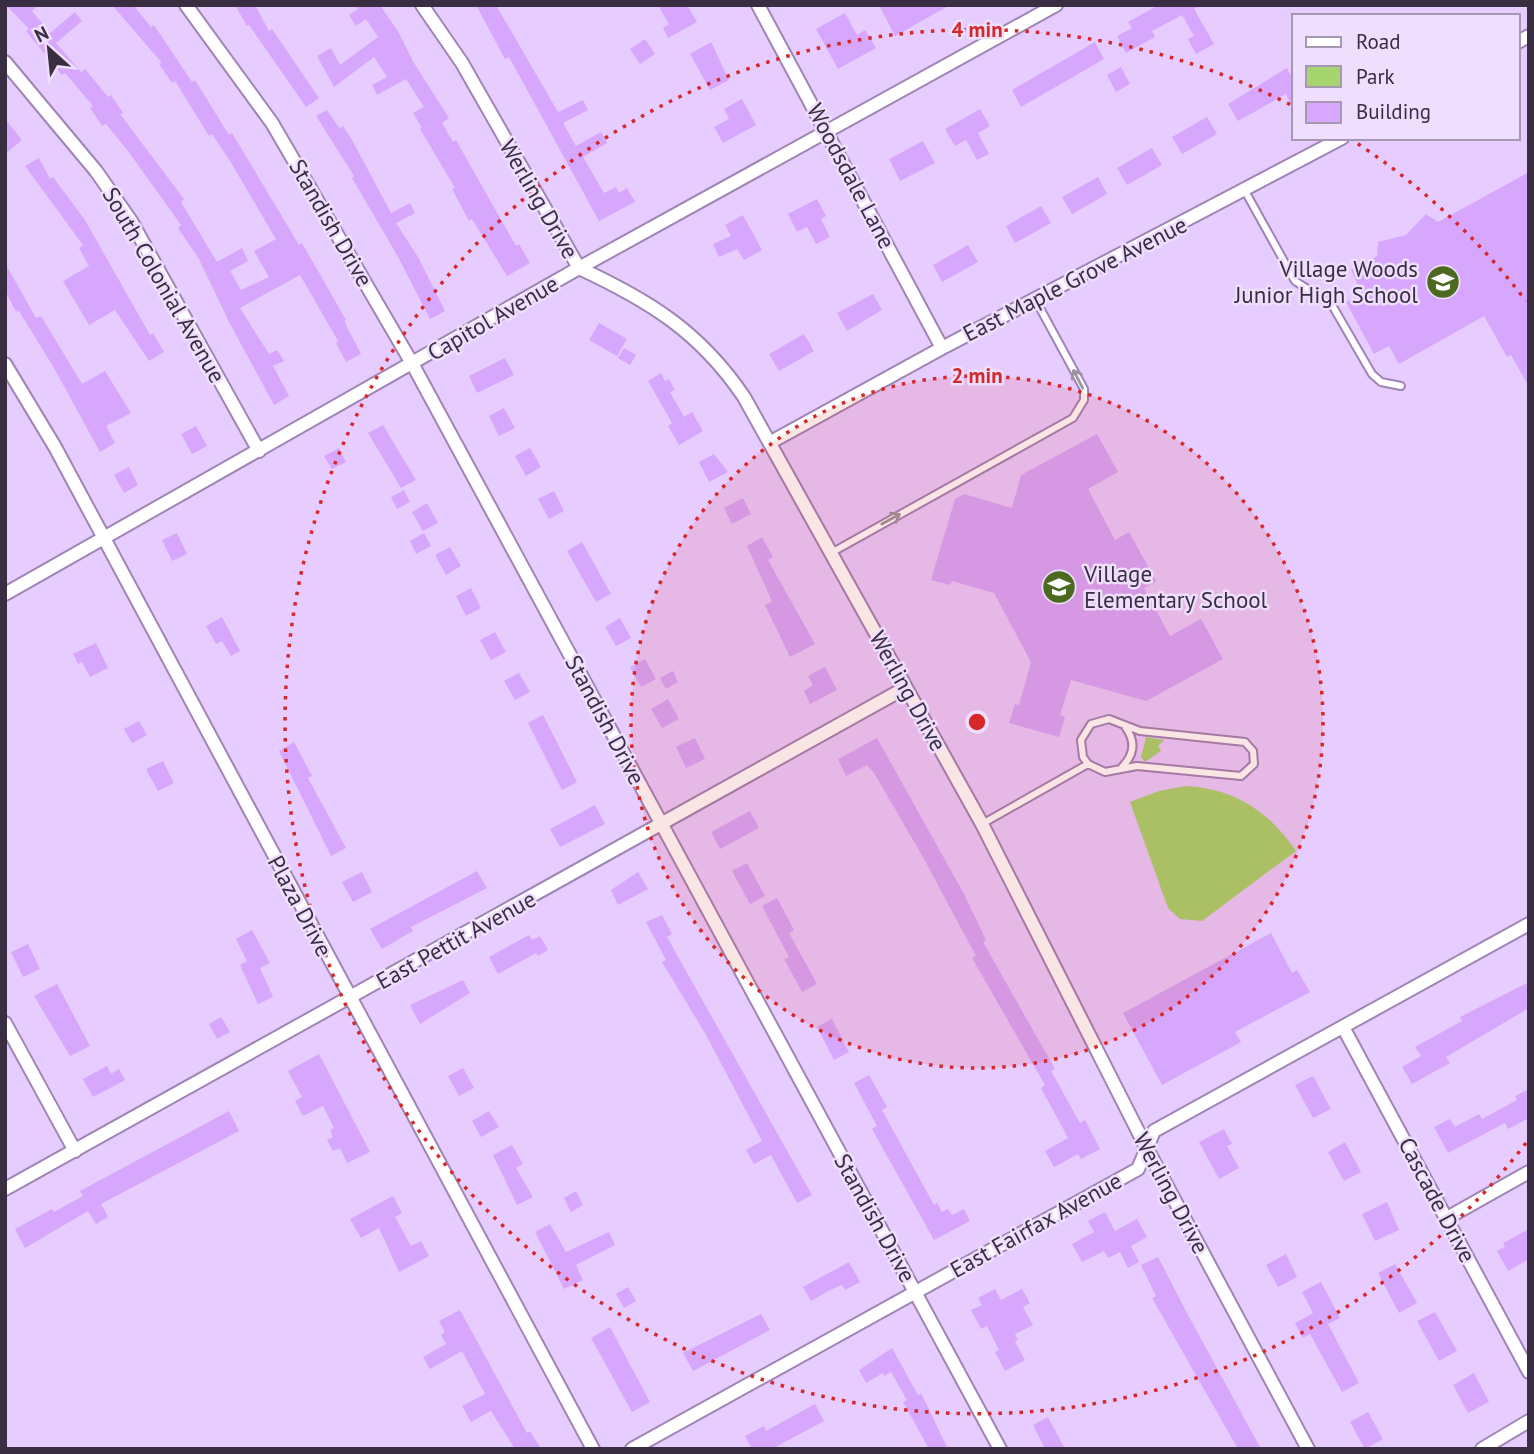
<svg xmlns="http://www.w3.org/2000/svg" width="1534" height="1454" font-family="'PT Sans',sans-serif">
<rect width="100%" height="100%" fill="#e7ccff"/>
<path fill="#a6d46e" d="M1146,737l18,3 -6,6 3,5 -16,11 -4,-5z
M1185,786c48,2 84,25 111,65l-94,70 -22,-2 -12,-11 -38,-106 29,-11z"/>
<path fill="#d7a7fd" d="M6,5h32l-6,6 18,22 25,-21 7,9 -26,22 25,29 4,-3 23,28 3,-2 12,18 -3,1 64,85 -3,3 36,60 25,-14 6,13 -18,10 11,19 28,-13 -15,-26 22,-12 -46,-78 -18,-27 -3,2 -34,-55 -3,2 -13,-19 3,-1 -50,-58h21l18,22 3,-2 38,57 3,-2 34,55 3,-2 67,112 3,-2 44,77 -2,1 17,33 -15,8 -10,-19 2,-2 -38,-66 -60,33 29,46 8,-4 7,11 -11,5 16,30 -15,9 -45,-83 -30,-63 -21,-31 3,-3 -53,-74 -22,-27 -4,2 -12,-18 3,-2 -28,-33 -3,2 -36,-44 3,-2z
M235,5h20l14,26 3,-2 47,69 -13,9 -57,-82 -2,1z
M355,5h25l19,28 15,30 35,55 -7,5 11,19 3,-2 60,106 3,-2 11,19 -23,13 -35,-57 -3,2 -17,-32 3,-1 -35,-59 2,-1 -9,-15 11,-6 -18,-28 -29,16 -5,-10 15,-8 -13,-20 -40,30 -17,-31 14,-8 9,17 38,-28 -12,-18 -10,7 -7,-11 9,-6z
M476,5h20l62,107 25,-12 5,10 -25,13 13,23 25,-14 6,11 -24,14 21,36 12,-6 3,6 8,-5 8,14 -36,19 -90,-164 -4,2z
M658,5h29l10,17 -29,16 -5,-10 6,-4z
M879,5h71l-55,31z
M1159,5h41l-6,4 20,35 -18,10 -8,-15 6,-3 -12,-21 -30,16 3,6 -29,16 -9,-17 15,-8 -4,-6z
M845,13l12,22 8,-5 11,18 -38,21 -22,-40z
M645,39l10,15 -15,10 -10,-15z
M711,42l18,38 -19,10 -20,-36z
M1095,42l9,17 -83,48 -9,-17z
M1121,67l9,17 -14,8 -9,-17z
M1287,68l7,14v30l-8,-18 -48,27 -10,-17z
M742,99l14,26 -33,18 -9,-16 15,-8 -5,-10z
M980,109l10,17 -12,7 11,21 -12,6 -11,-20 -11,6 -10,-17z
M327,110l13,19 3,-3 8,12 40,75 19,-10 5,10 -19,10 22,34 27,54 -15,8 -33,-64 -45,-77 2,-2 -38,-60z
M1207,117l10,17 -35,20 -10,-17z
M5,119l17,21 -17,14z
M923,141l12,22 -35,18 -11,-22z
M1152,148l10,17 -35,20 -10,-17z
M39,158l11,21 3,-2 32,43 65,115 3,-2 11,19 -15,9 -34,-51 -26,15 -26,-44 26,-15 -10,-18 4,-3 -58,-79z
M1529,172v215l-18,-32 -4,2 -23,-41 -85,48 -10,-18 -15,8 -28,-52 16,-8 -11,-24 26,-14 1,-14 28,-7 20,-21 12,8z
M1098,177l9,17 -35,20 -10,-17z
M817,199l9,17 -5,3 9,18 -14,7 -9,-17 -10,5 -9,-18z
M1041,206l10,17 -36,20 -9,-17z
M743,215l19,35 -18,10 -7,-11 -18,8 -6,-13 18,-8 -6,-11z
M968,245l10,17 -36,20 -9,-17z
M5,263l31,55 5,-2 41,68 23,-13 26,42 -25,13 9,17 -15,9 -46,-84 -35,-57 -3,1 -11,-22z
M873,294l9,16 -35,21 -10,-18z
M599,323l28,16 -10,17 -28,-16z
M804,334l10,17 -35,20 -10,-17z
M624,348l12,7 -6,10 -12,-7z
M505,358l9,17 -37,18 -8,-17z
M661,373l4,8 4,-2 6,11 -5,2 14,25 8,-5 11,19 -24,14 -11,-19 4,-3 -24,-42z
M504,408l11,20 -16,8 -10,-20z
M383,425l33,55 -15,8 -33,-55z
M196,426l11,20 -15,8 -11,-20z
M1097,434l21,38 -30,17 27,51 14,-8 27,49 -12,7 26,48 31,-17 22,40 -77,42 -75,-21 -11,35 5,2 -6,20 -50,-14 6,-19 4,1 12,-43 -37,-69 -42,-12 -2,4 -19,-5 24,-81 9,-5 48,14 9,-33z
M339,448l7,14 -14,7 -8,-13z
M530,448l11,19 -15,9 -11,-20z
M714,454l14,18 -19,10 -10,-20z
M129,467l9,18 -14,8 -10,-18z
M404,490l6,12 -13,7 -6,-12z
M554,491l10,20 -15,8 -11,-20z
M743,498l8,16 -19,10 -8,-16z
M427,503l11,20 -15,8 -11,-19z
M177,533l10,21 -15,7 -10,-21z
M424,533l7,13 -15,8 -6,-13z
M762,537l11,20 -5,3 47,84 -25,13 -25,-52 7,-4 -25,-55z
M582,542l29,52 -15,8 -29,-51z
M450,547l11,19 -15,9 -11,-20z
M471,588l10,20 -15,8 -10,-20z
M222,617l18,34 -9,5 -9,-15 -6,3 -10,-18z
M620,618l11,20 -15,8 -11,-19z
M495,632l11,20 -15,8 -11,-20z
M96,643l12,25 -18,9 -8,-15 -4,2 -5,-10z
M645,659l11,20 -15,8 -11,-20z
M825,667l12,23 -27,14 -6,-13 9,-6 -5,-9z
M673,671l5,11 -12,7 -6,-11z
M519,673l11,19 -15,8 -11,-19z
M668,699l11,20 -17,9 -11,-19z
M543,715l34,67 -15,8 -34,-67z
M139,721l8,14 -15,8 -8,-14z
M695,738l10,21 -19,9 -10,-21z
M877,738l87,156 22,46 -3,2 72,127 -4,2 29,52 5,-3 15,29 -19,10 -3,-5 -24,13 -9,-16 23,-13 -27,-50 4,-3 -73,-127 4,-2 -53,-99 -49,-84 -7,-8 -21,11 -8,-17z
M294,742l18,34 -4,2 38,70 -15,8 -52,-105z
M163,761l11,22 -16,8 -12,-22z
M595,805l10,19 -45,23 -10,-18z
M750,811l9,17 -39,21 -9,-17z
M747,863l18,33 -15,8 -18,-33z
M477,871l10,17 -76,39 2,4 -31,18 -12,-20z
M362,872l10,20 -19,10 -11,-20z
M638,872l10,17 -30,16 -7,-15z
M777,898l17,32 -5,3 28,51 -15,8 -18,-33 5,-2 -27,-51z
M662,915l10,19 -5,3 145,258 -15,8 -26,-48 -17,9 -8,-14 16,-9 -56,-106 -44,-73 4,-2 -20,-38z
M252,930l18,33 -10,5 13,29 -15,7 -18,-39 7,-4 -11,-22z
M1271,933l21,40 5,-3 13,22 -75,40 6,10 -79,43 -39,-72z
M529,935l3,5 8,-4 8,14 -10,6 -2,-3 -38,21 -9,-17z
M28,944l12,25 -17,8 -12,-25z
M463,980l7,13 -50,31 -10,-19z
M1529,982v26l-83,49 4,6 -38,21 -10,-17 19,-11 -6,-9 47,-26 -2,-4z
M57,984l33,62 -20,10 -36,-60z
M221,1017l9,15 -13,7 -8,-15z
M832,1019l17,33 -15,8 -17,-33z
M319,1054l51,98 -23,11 -7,-15 -7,3 -6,-11 6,-3 -3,-7 4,-2 -11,-22 -20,10 -8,-15 7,-4 -14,-26z
M107,1066l4,8 8,-5 6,11 -32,17 -10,-18z
M463,1068l11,20 -15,8 -11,-20z
M869,1075l18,32 -5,3 52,95 3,-2 5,9 6,-3 4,6 12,-6 6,12 -36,19 -62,-111 5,-3 -23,-43z
M1313,1076l18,33 -18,9 -18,-33z
M1529,1089v33l-2,-3 -19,10 -3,-6 -57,30 -14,-26 16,-8 5,8 24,-13 3,5 35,-19 -2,-4z
M229,1111l10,20 -138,73 7,13 -12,7 -8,-13 -63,37 -10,-19 37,-20 2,3 29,-16 -3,-5z
M489,1111l10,16 -18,10 -9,-16z
M1224,1129l8,15 -5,2 12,22 -20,11 -20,-37z
M1345,1142l16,30 -17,9 -16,-29z
M512,1145l11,19 -7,4 17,29 -16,8 -24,-50z
M576,1191l7,14 -12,7 -7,-14z
M393,1196l9,17 -7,4 16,29 10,-5 8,15 -30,16 -20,-44 -18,10 -11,-19z
M1387,1202l12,28 -24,11 -13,-27z
M1105,1212l10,19 22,-12 10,18 -16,9 8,16 -11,6 -8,-16 -12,6 -4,-7 -22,11 -10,-18 22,-12 -6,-11z
M550,1224l16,28 43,-20 6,13 -39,20 7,15 -19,9 -29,-57z
M1529,1229v30l-21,12 -11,-20 8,-4 -2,-4z
M1286,1254l11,23 -19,10 -12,-22z
M1158,1257l30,58 73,134h-23l-86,-151 4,-2 -15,-31z
M849,1262l11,20 -15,8 -3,-5 -12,5 -19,11 -8,-14z
M1395,1264l22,39 -18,10 -21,-40z
M1321,1282l19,36 -12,6 31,59 -17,9 -32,-58 -7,4 -8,-15 18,-10 -11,-21z
M628,1287l8,14 -12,7 -8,-14z
M995,1289l6,11 21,-11 8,14 -7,4 10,18 -18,9 3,6 -3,2 10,18 -20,11 -10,-19 4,-2 -12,-24 -6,3 -10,-19 11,-5 -4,-7z
M460,1310l67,123 3,-2 11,18h-26l-24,-38 -20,11 -9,-16 23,-12 -23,-43 -32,18 -7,-12 23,-13 -5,-9 4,-3 -6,-11z
M1435,1312l22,39 -18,10 -22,-40z
M761,1314l9,16 -77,41 -10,-18z
M610,1327l40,75 -18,10 -41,-74z
M892,1348l26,47 3,-2 27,56h-19l-26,-47 4,-2 -16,-28 -7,4 -1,-3 -17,10 -7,-13z
M1474,1373l15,29 -21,11 -15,-28z
M815,1404l9,17 -52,28h-20l-7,-13 19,-10 2,5z
M1368,1412l15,27 -18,10 -15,-27z
M1048,1417l17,32h-20l-12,-24z"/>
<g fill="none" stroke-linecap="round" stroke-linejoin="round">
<g stroke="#9f85b5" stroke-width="10">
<path id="lane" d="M1245,191l50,90 37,24 40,69 9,8 20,4
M831,553l242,-135 11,-18v-11l-49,-90
M1109,719l31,12 105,11 8,9 1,13 -13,12 -104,-10 -32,6 -17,-8 -5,-7 -2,-17 10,-16z
M1122,767c12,-12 14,-25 4,-39
M982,824l106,-60"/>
</g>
<g stroke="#9f85b5" stroke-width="16">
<path id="street" d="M186,5l86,118 141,242 587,1084
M422,5l40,58 117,205c71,33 121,64 165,129l238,427 164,323 162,302
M758,5l184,343
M1518,42l11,-6
M5,62l91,109 35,50 128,230
M5,364l50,83 538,1002
M771,442l171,-94 400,-210
M5,594l574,-326 477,-263
M5,1023l70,128
M1343,1027l186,345
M5,1189l900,-501
M1447,1218l82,-46
M632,1449l506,-280 16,-38 375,-207
M1482,1449l47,-28"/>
</g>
<use href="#lane" stroke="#fff" stroke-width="6"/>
<use href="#street" stroke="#fff" stroke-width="12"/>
</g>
<defs><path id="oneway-shaft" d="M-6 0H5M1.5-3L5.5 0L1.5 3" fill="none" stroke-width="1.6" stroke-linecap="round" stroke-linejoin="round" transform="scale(1.75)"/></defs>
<g stroke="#9c96a0">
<use href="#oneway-shaft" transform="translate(1078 379) rotate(-117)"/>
<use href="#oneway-shaft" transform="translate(891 519) rotate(-29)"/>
</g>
<circle cx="977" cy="722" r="346" fill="#d62828" fill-opacity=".12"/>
<g fill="none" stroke="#d62828" stroke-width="3.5" stroke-dasharray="3.5 7">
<circle cx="977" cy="722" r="346"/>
<path d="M1526 1143A692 692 0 1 1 1291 105M1349 138A692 692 0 0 1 1526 301"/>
</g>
<defs>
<g id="school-disc" transform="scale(1.75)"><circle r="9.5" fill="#4b6a1f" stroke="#efdefd"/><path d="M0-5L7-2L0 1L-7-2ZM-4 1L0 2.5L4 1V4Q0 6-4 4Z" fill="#fff"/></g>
</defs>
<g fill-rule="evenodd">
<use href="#school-disc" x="1443" y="282"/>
<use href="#school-disc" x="1059" y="587"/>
</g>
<g text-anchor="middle" stroke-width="5" stroke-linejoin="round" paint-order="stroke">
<g font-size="23" fill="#382d41" stroke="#efdefd">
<text transform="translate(851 176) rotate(62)" y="8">Woodsdale Lane</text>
<text transform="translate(539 199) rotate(60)" y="8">Werling Drive</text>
<text transform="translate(331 223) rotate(60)" y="8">Standish Drive</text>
<text transform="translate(1075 279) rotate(-27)" y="8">East Maple Grove Avenue</text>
<text transform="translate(164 285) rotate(60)" y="8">South Colonial Avenue</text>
<text transform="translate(493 318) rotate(-30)" y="8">Capitol Avenue</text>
<text transform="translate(908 691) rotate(61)" y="8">Werling Drive</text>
<text transform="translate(605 720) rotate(62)" y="8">Standish Drive</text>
<text transform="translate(300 906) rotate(62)" y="8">Plaza Drive</text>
<text transform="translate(456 940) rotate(-29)" y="8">East Pettit Avenue</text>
<text transform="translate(1171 1193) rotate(62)" y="8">Werling Drive</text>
<text transform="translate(1437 1200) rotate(62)" y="8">Cascade Drive</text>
<text transform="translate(875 1218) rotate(61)" y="8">Standish Drive</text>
<text transform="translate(1036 1225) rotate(-29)" y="8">East Fairfax Avenue</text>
</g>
<g font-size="23" fill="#382d41" stroke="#efdefd" text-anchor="end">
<text x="1418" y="277">Village Woods<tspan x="1418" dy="26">Junior High School</tspan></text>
<text x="1084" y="582" text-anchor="start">Village<tspan x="1084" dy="26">Elementary School</tspan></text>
</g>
</g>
<circle cx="977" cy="722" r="10" fill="#d62828" stroke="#efdefd" stroke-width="3.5"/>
<g font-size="21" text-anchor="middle" font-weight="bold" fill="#d62828" stroke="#efdefd" stroke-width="5" stroke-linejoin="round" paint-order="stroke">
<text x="977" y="37">4 min</text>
<text x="977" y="383">2 min</text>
</g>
<rect width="1534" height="1454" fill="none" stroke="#382d41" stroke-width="14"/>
<rect x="1292" y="14" width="228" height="126" fill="#efdefd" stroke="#a697b2" stroke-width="2"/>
<rect x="1306" y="37" width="35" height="10" fill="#ffffff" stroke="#a697b2" stroke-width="2"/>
<text x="1356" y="49" font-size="21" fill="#382d41">Road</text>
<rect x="1306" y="66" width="35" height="21" fill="#a6d46e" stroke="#a697b2" stroke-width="2"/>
<text x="1356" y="84" font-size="21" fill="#382d41">Park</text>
<rect x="1306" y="102" width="35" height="21" fill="#d7a7fd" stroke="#a697b2" stroke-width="2"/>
<text x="1356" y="119" font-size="21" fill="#382d41">Building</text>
<g transform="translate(49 49) rotate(333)" stroke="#efdefd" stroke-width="5" paint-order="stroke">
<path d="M0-5L12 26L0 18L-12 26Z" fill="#382d41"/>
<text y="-10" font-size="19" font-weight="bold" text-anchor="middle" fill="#382d41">N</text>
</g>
</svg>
